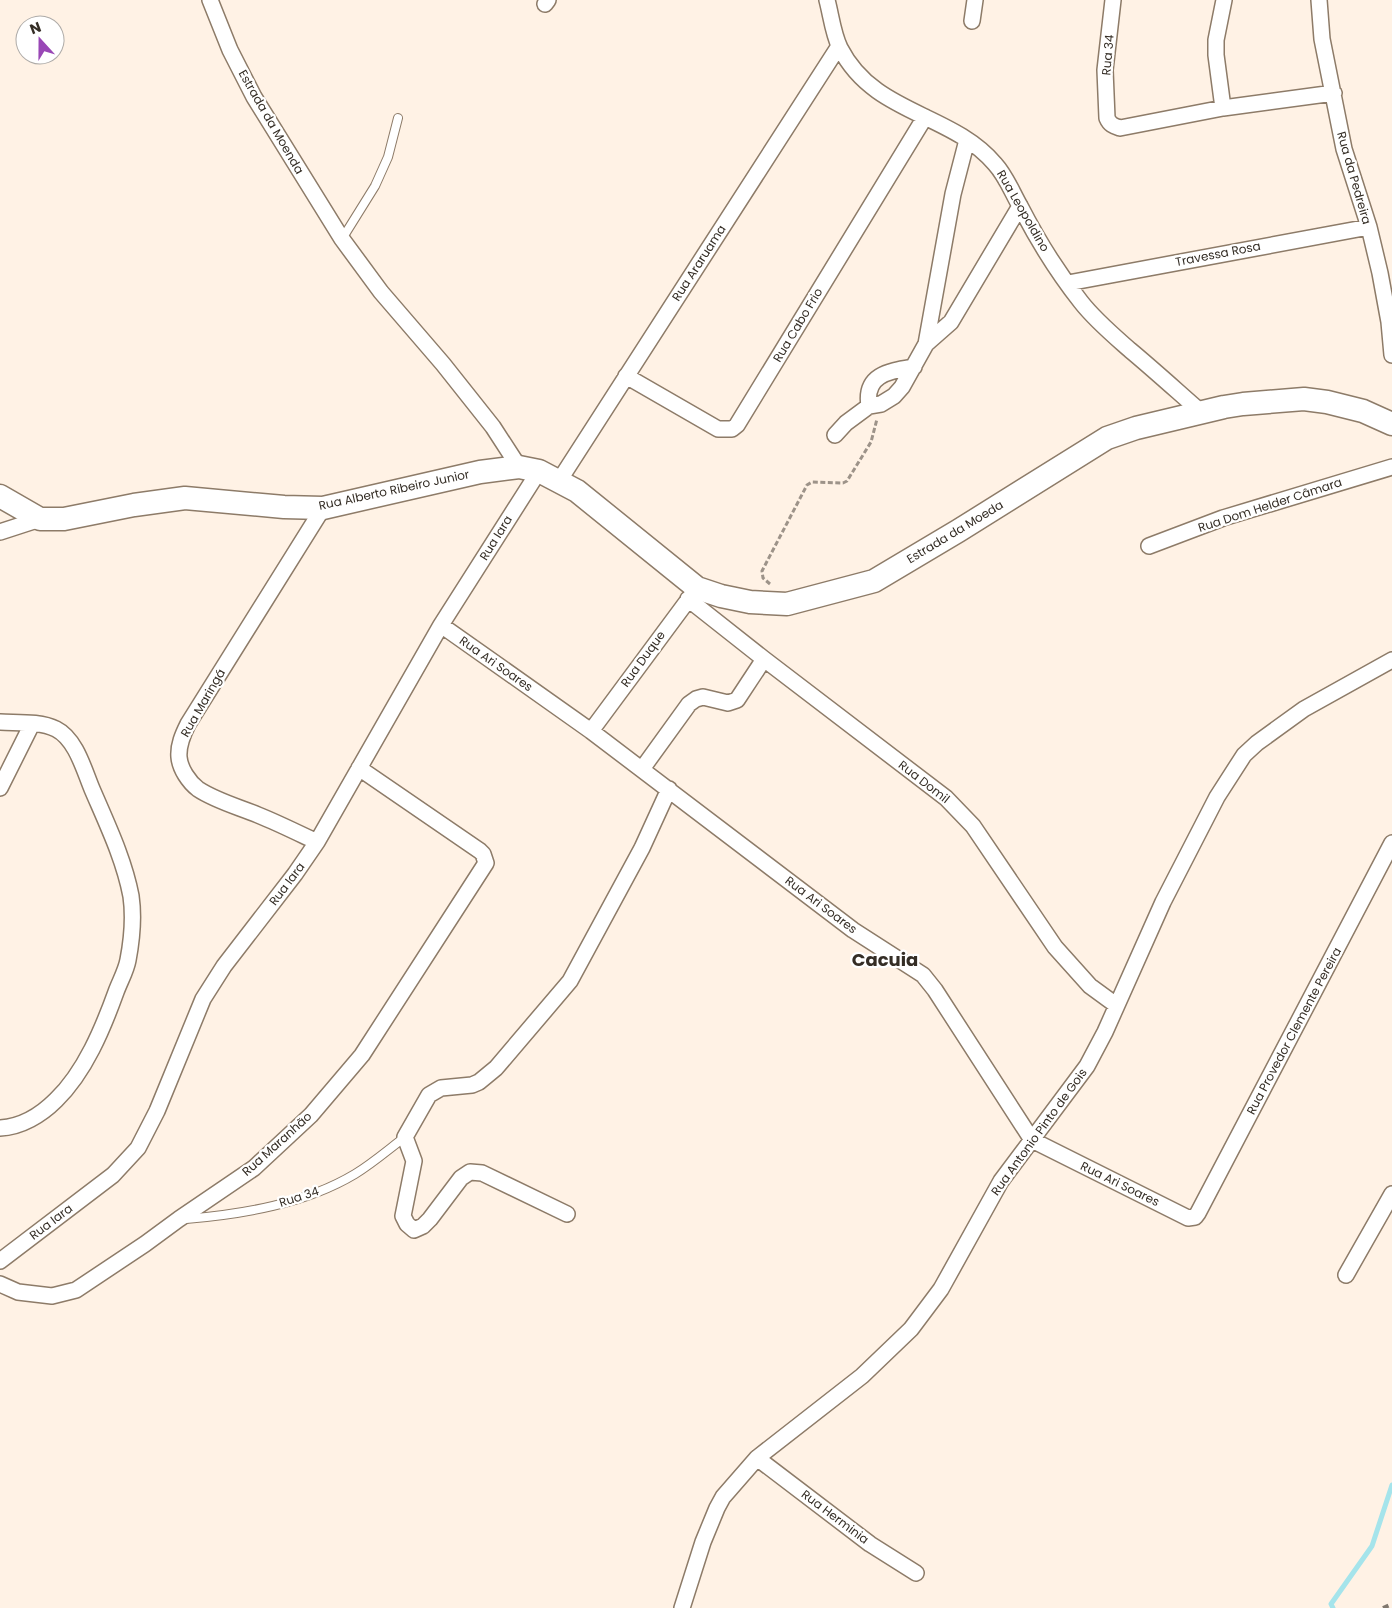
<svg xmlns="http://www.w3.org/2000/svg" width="1392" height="1608" font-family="Poppins,sans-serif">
<rect width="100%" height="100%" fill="#fff2e5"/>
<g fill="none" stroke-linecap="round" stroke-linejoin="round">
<path stroke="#a5e4eb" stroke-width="5" d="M1333,1608l-2,-4 41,-58 20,-61"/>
<g stroke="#8d7b68" stroke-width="10">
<path id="service" d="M342,239l33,-53 13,-29 10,-39
M186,1219c57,-5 119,-15 169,-45 18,-11 34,-25 50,-37"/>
</g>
<g stroke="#8d7b68" stroke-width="18">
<path id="minor" d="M210,0l20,50 24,47 88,142 39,53 62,72 50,63 26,40
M827,0c4,15 6,34 13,48 34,67 111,64 155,116 11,12 17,28 25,42 17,33 38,67 61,96 14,18 32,33 49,48 24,20 47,41 71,62
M1113,0l-8,70 2,48c3,7 7,8 13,10l103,-20 111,-15
M1319,0l3,39 22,110 25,78 11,46 9,49 3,33
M545,4l3,-4
M972,21l3,-21
M1223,108l-7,-53v-15l8,-40
M1068,283l301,-56
M926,344l25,-22 69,-116
M626,376l92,53h14l5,-4 188,-308
M869,406l12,-2 13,-8 8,-9 24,-43 27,-150 14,-54
M835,435l11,-12 23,-17c-5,-32 21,-35 45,-39
M559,481l280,-435
M0,532l40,-13
M1149,546l74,-28 169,-51
M688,599l76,60 182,139 27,28 82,121 35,39 26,19
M441,625l150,106 262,199 70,45 12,15 97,150 156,78 7,-1 3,-4 194,-370
M0,722c17,1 40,-1 56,7 20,10 28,41 36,60 15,35 32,70 39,107 3,21 1,43 -3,64 -2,11 -8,21 -12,32 -13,36 -31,80 -60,108 -15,15 -35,27 -56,28
M591,731l103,-139
M642,769l47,-65 7,-5 7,-2 25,6 9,-3 27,-41
M0,788l32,-64
M317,842c-19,-9 -39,-19 -59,-27 -19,-8 -42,-14 -60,-26 -9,-7 -18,-20 -19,-32 -1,-12 4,-23 9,-33l135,-216
M567,1214l-85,-41 -12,-1 -9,6 -31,41 -7,7 -9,4 -7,-6 -4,-8 11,-55 -9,-24 24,-42 12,-7 31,-3 7,-3 17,-14 74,-87 72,-133 27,-59
M0,1261l113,-86 25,-27 19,-37 46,-112 21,-33 71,-92 22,-32 124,-217 98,-154
M1346,1275l46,-81
M0,1284l18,8 34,4 24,-6 69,-46 34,-25 75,-51 57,-53 51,-60 124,-192 -3,-9 -3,-3 -121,-83
M757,1458l113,86 46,29
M682,1608l21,-66 14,-34 6,-11 34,-39 105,-82 49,-47 30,-40 60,-108 86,-115 18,-34 58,-130 54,-105 27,-42 13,-12 47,-34 88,-49"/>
</g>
<g stroke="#8d7b68" stroke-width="25">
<path id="secondary" d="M0,496l40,23h24l70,-14 51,-7 99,9 39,1 157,-36 39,-5 20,4 38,20 120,97 24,8 29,6 37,2 87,-23 84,-50 149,-93 29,-10 88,-21 19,-3 61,-5 23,3 36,9 29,13"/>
</g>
<path stroke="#9d9389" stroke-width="3" stroke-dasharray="5 2.5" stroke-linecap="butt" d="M770,584l-7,-6 -1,-7 45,-86 5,-3 31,1 4,-2 24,-39 6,-23"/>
<use href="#service" stroke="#fff" stroke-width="8"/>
<use href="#minor" stroke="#fff" stroke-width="15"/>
<use href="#secondary" stroke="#fff" stroke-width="22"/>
<path stroke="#81786e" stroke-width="4" stroke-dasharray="6 6" stroke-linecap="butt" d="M1383,1608l9,-4"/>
</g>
<g text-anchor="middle" stroke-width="4.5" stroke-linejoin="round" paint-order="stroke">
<g font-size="12" fill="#342d25" stroke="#fff">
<text transform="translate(1108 55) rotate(-85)" y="4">Rua 34</text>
<text transform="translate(271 122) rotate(60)" y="4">Estrada da Moenda</text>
<text transform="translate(1354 178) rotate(74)" y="4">Rua da Pedreira</text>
<text transform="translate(1023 211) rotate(60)" y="4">Rua Leopoldino</text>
<text transform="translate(1218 254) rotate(-11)" y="4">Travessa Rosa</text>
<text transform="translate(699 263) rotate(-57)" y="4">Rua Araruama</text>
<text transform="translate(798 325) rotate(-59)" y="4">Rua Cabo Frio</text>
<text transform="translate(394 490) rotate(-12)" y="4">Rua Alberto Ribeiro Junior</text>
<text transform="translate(1270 505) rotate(-18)" y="4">Rua Dom Helder Câmara</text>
<text transform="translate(955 532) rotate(-31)" y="4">Estrada da Moeda</text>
<text transform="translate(496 538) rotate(-58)" y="4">Rua Iara</text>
<text transform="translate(643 659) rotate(-54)" y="4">Rua Duque</text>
<text transform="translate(496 664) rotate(35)" y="4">Rua Ari Soares</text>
<text transform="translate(203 703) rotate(-60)" y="4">Rua Maringá</text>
<text transform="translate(924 782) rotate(38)" y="4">Rua Domil</text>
<text transform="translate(287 884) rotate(-53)" y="4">Rua Iara</text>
<text transform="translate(821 905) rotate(37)" y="4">Rua Ari Soares</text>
<text transform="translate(1294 1031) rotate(-62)" y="4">Rua Provedor Clemente Pereira</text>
<text transform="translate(1039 1132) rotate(-54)" y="4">Rua Antonio Pinto de Gois</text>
<text transform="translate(277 1144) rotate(-42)" y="4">Rua Maranhão</text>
<text transform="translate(1120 1184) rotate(26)" y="4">Rua Ari Soares</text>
<text transform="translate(299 1197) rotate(-18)" y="4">Rua 34</text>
<text transform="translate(51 1222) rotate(-37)" y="4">Rua Iara</text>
<text transform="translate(835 1517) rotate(37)" y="4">Rua Herminia</text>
</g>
<g font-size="18" font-weight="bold" fill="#342d25" stroke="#fff">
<text x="885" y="966">Cacuia</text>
</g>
</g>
<g transform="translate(40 40) rotate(339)"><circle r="24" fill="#ffffff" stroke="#aeaba8"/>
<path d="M0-4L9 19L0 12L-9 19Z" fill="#9947b6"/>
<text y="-8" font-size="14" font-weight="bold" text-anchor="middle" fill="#342d25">N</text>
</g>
</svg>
